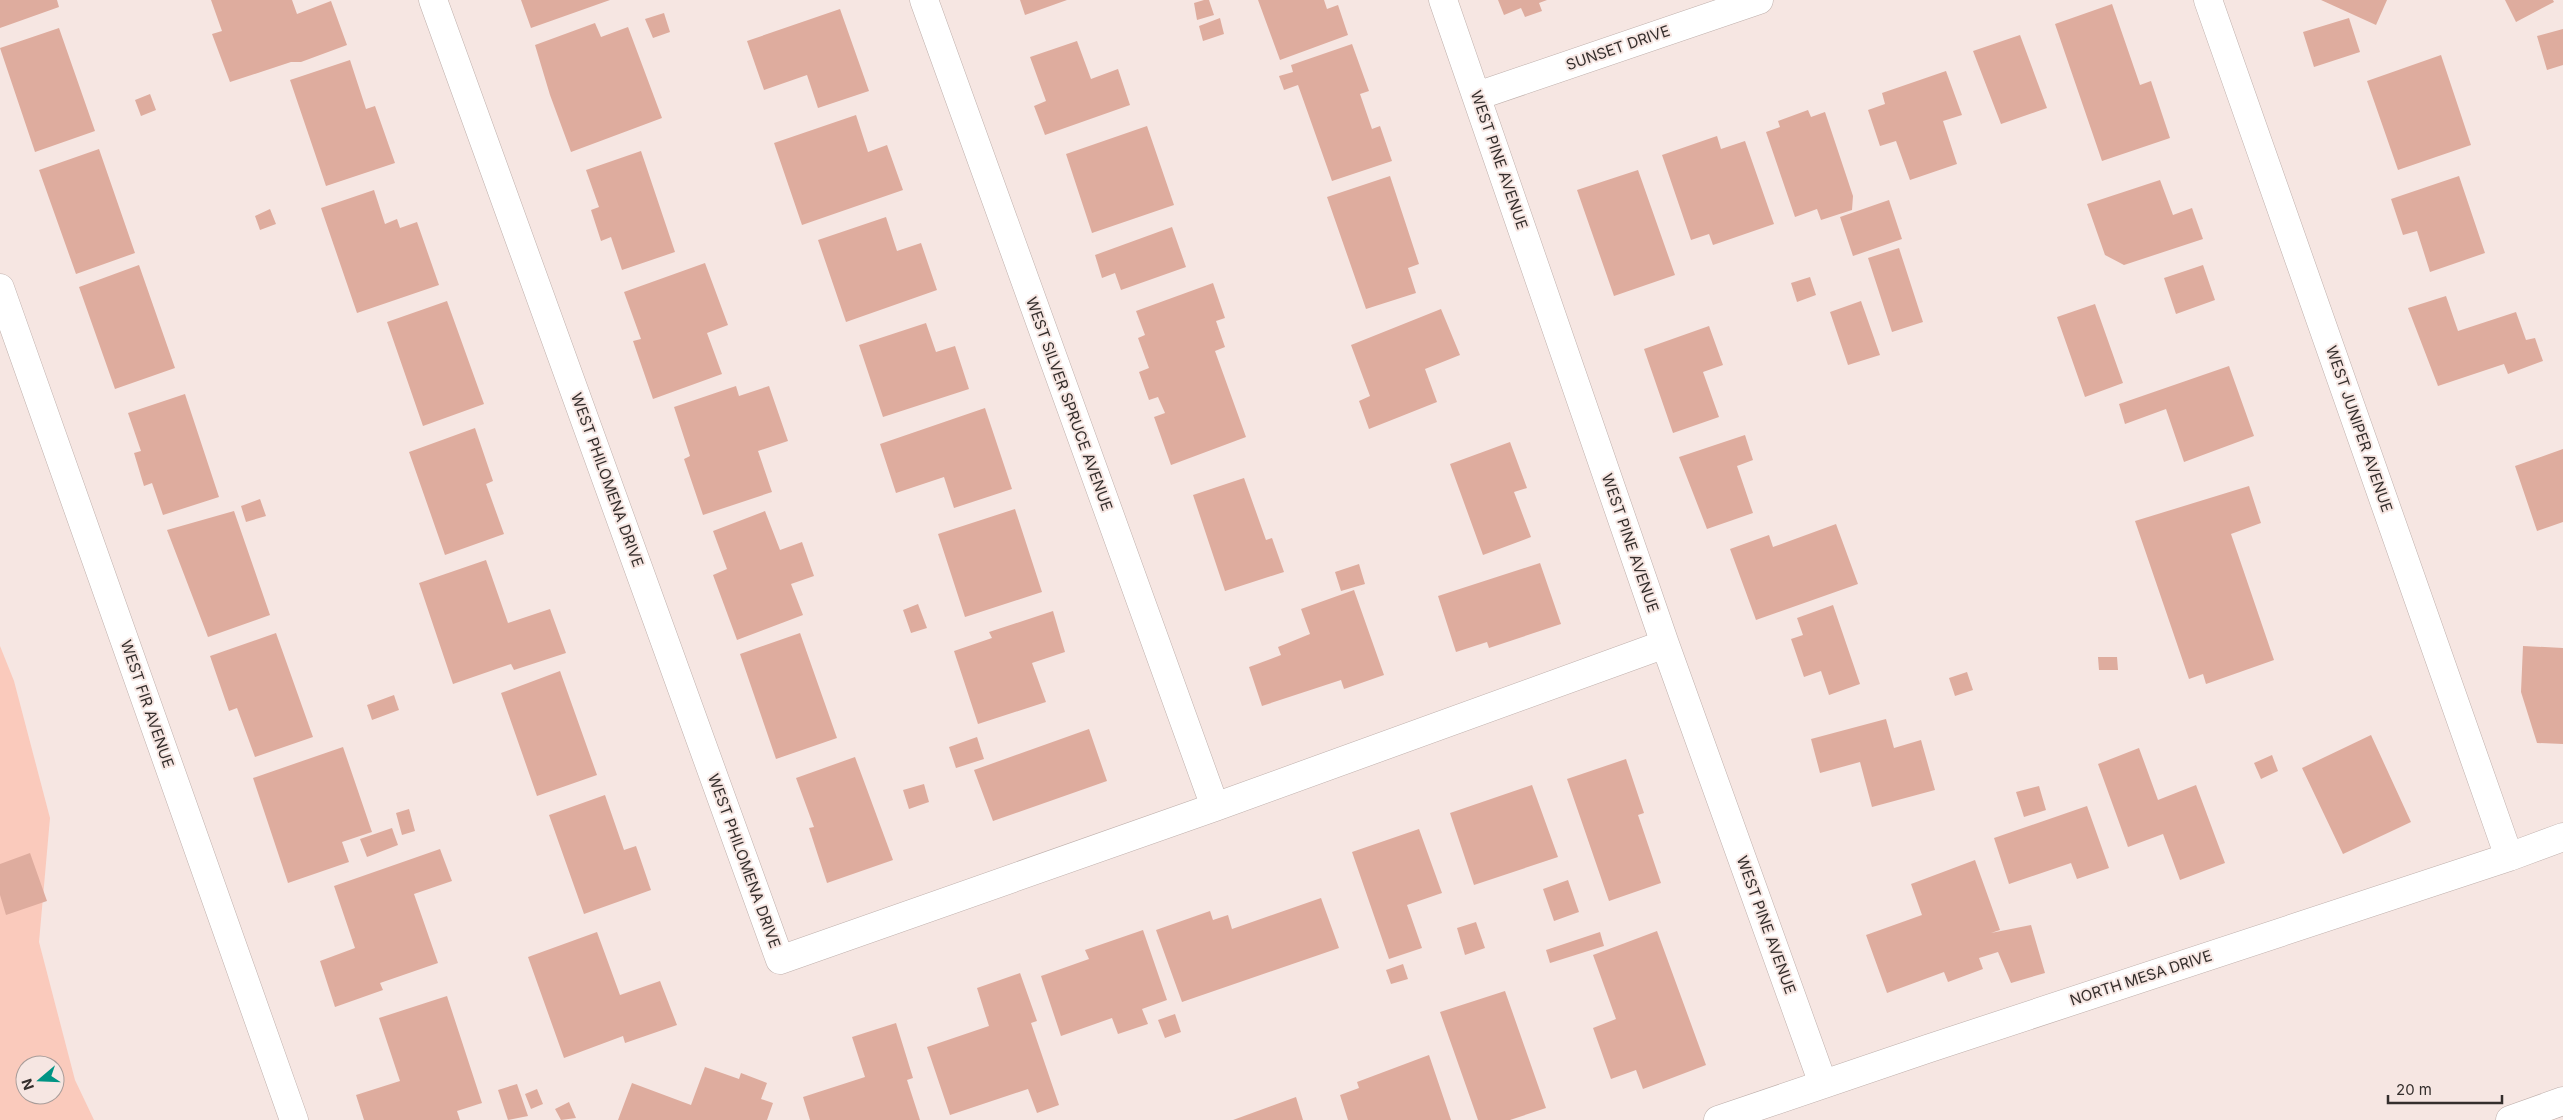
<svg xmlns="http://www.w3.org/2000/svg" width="2563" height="1120" font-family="Inter,sans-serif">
<rect width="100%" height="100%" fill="#f6e6e2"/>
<path fill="#facabc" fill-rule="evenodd" d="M0,646l14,35 36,137 -11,124 36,138 19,40h-94zM25,1065h30v30h-30z"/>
<path fill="#deac9e" d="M0,0h57l2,7 -59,21z
M211,0h81l5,14 34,-13 16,44 -46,17h-10l-61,20 -18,-48 10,-3z
M521,0h89l-79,28z
M1020,0h47l-42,15z
M1204,0h5l5,15 -17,5 -3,-17z
M1258,0h66l3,9 11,-4 10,30 -68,25z
M1498,0h49l-8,3 3,8 -17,6 -4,-9 -17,7z
M2321,0h66l-11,25z
M2505,0h48l1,2 -38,20z
M2112,4l28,81 11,-4 19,57 -68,23 -47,-137z
M840,9l29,82 -51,17 -11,-33 -43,15 -17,-49z
M664,13l6,19 -17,6 -8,-19z
M1220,18l4,16 -21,7 -4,-15z
M2349,18l11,34 -46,15 -11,-35z
M595,23l6,14 27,-10 34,91 -91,34 -21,-57 -15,-50z
M59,28l36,103 -60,21 -35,-104z
M2563,29v36l-16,5 -10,-34z
M2020,35l27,73 -46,16 -28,-73z
M1077,41l14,38 27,-10 12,36 -85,30 -11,-29 12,-5 -16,-44z
M1352,44l17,47 -9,3 12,35 8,-3 12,35 -60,20 -34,-96 -14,5 -5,-14 14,-4 -2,-7z
M2441,55l30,90 -73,25 -31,-89z
M350,60l16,49 9,-3 20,57 -69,23 -36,-106z
M1946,71l16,44 -19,6 14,43 -47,16 -14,-39 -16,5 -12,-36 17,-6 -3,-11z
M150,94l6,16 -15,6 -6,-16z
M1808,110l3,7 14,-5 28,84 -1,14 -31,10 -4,-11 -22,8 -29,-85 14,-5 -2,-6z
M856,115l12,37 19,-7 16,45 -101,35 -28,-82z
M1147,126l27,79 -82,28 -26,-79z
M1717,136l4,13 24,-8 29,83 -61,21 -4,-11 -18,6 -29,-85z
M99,149l36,104 -59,21 -37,-104z
M641,151l34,101 -53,18 -11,-33 -10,4 -10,-31 8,-3 -13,-37z
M1638,170l37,105 -61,21 -37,-106z
M1390,176l29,88 -11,4 8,25 -50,16 -39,-112z
M2459,176l26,77 -55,19 -13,-41 -14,4 -12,-36z
M2160,180l13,35 19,-7 11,31 -79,26 -19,-10 -18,-51z
M374,190l11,34 12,-5 3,9 17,-6 22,63 -82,28 -36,-105z
M1889,200l13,39 -49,17 -13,-39z
M270,209l6,15 -16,6 -5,-14z
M886,217l11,34 24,-8 16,47 -91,32 -28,-82z
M1172,227l14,40 -65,23 -6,-17 -13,5 -7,-23z
M1899,248l24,74 -31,10 -24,-74z
M705,263l23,62 -21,8 15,41 -69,25 -20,-58 8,-2 -17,-47z
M139,265l36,103 -60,21 -36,-102z
M2203,265l12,35 -39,14 -12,-36z
M1810,277l6,18 -19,7 -6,-19z
M1213,283l12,35 -9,3 9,26 -10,4 31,86 -75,28 -17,-48 11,-4 -7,-16 -9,3 -10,-28 10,-4 -11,-30 7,-3 -9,-24z
M2446,296l12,35 58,-19 10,28 9,-2 8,23 -35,13 -4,-10 -66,22 -30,-78z
M447,301l37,103 -61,22 -36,-104z
M1861,301l19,54 -32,10 -18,-53z
M2095,304l28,79 -38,14 -28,-80z
M1441,309l19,46 -35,14 12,33 -68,27 -10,-28 11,-5 -19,-51z
M926,323l10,29 19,-6 14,43 -86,28 -24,-72z
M1709,326l14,39 -20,7 16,45 -46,16 -29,-84z
M2229,366l25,70 -70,26 -18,-53 -41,15 -6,-20z
M736,386l3,10 30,-10 19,55 -30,10 14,41 -69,23 -19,-56 6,-3 -16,-49z
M185,394l34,103 -56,18 -11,-32 -8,3 -10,-33 7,-2 -13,-38z
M985,408l27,81 -58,19 -10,-31 -48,16 -16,-49z
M475,428l18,53 -7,3 18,50 -59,21 -36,-103z
M1745,435l8,25 -16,6 16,47 -46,16 -28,-72z
M1510,442l17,46 -13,4 17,45 -48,18 -33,-91z
M2563,449v73l-26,9 -22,-65z
M1244,478l22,62 6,-2 12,34 -59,19 -32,-96z
M2249,486l12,37 -30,11 43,126 -68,24 -3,-10 -14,5 -54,-158z
M260,499l6,17 -20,6 -5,-16z
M1015,509l27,83 -77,25 -27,-83z
M234,511l36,104 -62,22 -41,-107z
M765,511l15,39 22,-8 12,34 -23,8 12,31 -66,25 -24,-65 14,-6 -14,-38z
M1836,524l22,60 -102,36 -26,-71 39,-14 4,12z
M486,560l22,63 42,-14 16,44 -52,17 -3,-6 -58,20 -34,-101z
M1540,563l21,61 -72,24 -2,-6 -31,10 -18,-56z
M1359,564l6,20 -24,7 -6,-19z
M1354,590l30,85 -40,14 -3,-9 -79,26 -13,-39 32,-12 -3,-8 32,-13 -9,-25z
M918,604l9,24 -16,5 -8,-23z
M1833,605l27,79 -31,11 -8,-24 -17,6 -13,-38 12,-4 -6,-17z
M1053,611l12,41 -33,11 14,39 -68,22 -24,-73 38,-13 -3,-6z
M276,633l37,104 -58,20 -18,-49 -8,3 -19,-55z
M800,633l37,105 -61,21 -36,-105z
M2523,646l40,2v96l-26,-1 -16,-51z
M2098,657h19l1,13h-19z
M560,671l37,104 -60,21 -36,-103z
M1967,672l6,18 -18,6 -6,-18z
M394,695l5,15 -27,10 -5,-15z
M1886,719l8,29 27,-8 14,50 -63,17 -12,-45 -40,11 -9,-34z
M1089,729l18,52 -114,40 -19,-51z
M2371,735l40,87 -68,32 -41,-86z
M977,737l7,22 -28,9 -7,-21z
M343,747l29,85 -30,10 7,20 -61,21 -35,-105z
M2139,748l19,52 38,-15 29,78 -45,17 -17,-46 -35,13 -30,-83z
M2272,755l6,16 -17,8 -7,-16z
M855,757l38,103 -66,23 -18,-55 5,-1 -18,-49z
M1626,759l18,54 -6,2 23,68 -52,18 -42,-122z
M924,784l5,18 -20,7 -6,-19z
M1532,785l26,72 -84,28 -24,-72z
M2039,786l7,24 -22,7 -8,-25z
M605,795l19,55 12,-4 15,44 -67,24 -35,-99z
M2087,806l22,62 -32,11 -6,-16 -62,21 -15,-46z
M409,809l6,22 -13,4 -6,-22z
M392,828l6,17 -31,12 -7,-18z
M1419,829l23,64 -35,12 15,43 -33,11 -37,-107z
M440,849l12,32 -38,13 24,69 -58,20 3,7 -48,17 -15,-46 35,-13 -21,-62z
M30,853l17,48 -41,14 -6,-20v-31z
M1975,860l25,70 -9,3 40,-8 14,48 -34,10 -13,-31 -19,6 4,11 -35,13 -4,-10 -57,21 -21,-58 56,-20 -11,-31z
M1568,880l11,32 -25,9 -11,-32z
M1321,898l18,50 -157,54 -26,-72 54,-19 3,9 15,-5 4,14z
M1476,922l9,26 -20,7 -8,-27z
M1143,930l24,70 -25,9 6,15 -30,10 -6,-16 -51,18 -20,-60 48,-17 -4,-9z
M1657,931l49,134 -63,24 -7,-19 -25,9 -18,-51 23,-9 -23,-64z
M597,932l23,63 40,-14 17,44 -52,18 -2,-7 -59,22 -36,-101z
M1600,932l4,14 -54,17 -4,-13z
M1403,964l5,15 -17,5 -5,-14z
M1020,973l17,48 -6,2 28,82 -22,8 -9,-24 -78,26 -23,-68 62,-21 -12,-38z
M1505,991l41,117 -36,12h-32l-38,-108z
M447,996l35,107 -25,8 3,9h-96l-8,-25 44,-14 -21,-63z
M1175,1014l6,18 -16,6 -7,-18z
M896,1023l17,55 -6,2 13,40h-110l-7,-23 62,-20 -13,-40z
M1429,1055l22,65h-103l-8,-25 19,-7 -2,-6z
M705,1067l34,12 2,-6 26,10 -6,16 12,4 -6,17h-149l14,-37 59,22z
M517,1084l11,32 -20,4 -10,-30z
M537,1089l6,15 -12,5 -6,-15z
M1296,1097l7,23h-70z
M569,1102l7,16 -15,2 -6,-11z"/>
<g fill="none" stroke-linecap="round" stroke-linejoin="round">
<g stroke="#beafab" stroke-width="29">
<path id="minor" d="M433,0l347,960 435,-153 450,-163
M924,0l291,807
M1443,0l222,644 158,440
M2208,0l301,857
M1477,96l282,-96
M0,288l294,832
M1718,1120l209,-71 582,-192 54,-20
M2510,1120l53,-19"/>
</g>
<use href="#minor" stroke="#fff" stroke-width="28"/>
</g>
<g text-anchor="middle" stroke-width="4" stroke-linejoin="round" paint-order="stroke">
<g font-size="15" fill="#342e2c" stroke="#f6e6e2">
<text transform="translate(1618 48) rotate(-19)" y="5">SUNSET DRIVE</text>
<text transform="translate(1499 160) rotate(71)" y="5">WEST PINE AVENUE</text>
<text transform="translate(1069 404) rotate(70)" y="5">WEST SILVER SPRUCE AVENUE</text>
<text transform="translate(2359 429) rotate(71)" y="5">WEST JUNIPER AVENUE</text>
<text transform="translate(607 480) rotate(70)" y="5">WEST PHILOMENA DRIVE</text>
<text transform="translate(1630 543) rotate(71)" y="5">WEST PINE AVENUE</text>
<text transform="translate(147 704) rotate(71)" y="5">WEST FIR AVENUE</text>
<text transform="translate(744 861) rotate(70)" y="5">WEST PHILOMENA DRIVE</text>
<text transform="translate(1766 925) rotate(70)" y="5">WEST PINE AVENUE</text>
<text transform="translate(2141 978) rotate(-18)" y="5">NORTH MESA DRIVE</text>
</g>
</g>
<g transform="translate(40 1080) rotate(251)"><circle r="24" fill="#f6e6e2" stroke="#a89c99"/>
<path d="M0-4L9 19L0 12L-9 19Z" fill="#009484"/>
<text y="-8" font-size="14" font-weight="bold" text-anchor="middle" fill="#342e2c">N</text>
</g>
<path d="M2388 1095v8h114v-8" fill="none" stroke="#342e2c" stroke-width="2.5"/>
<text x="2396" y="1095" font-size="15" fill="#342e2c" stroke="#f6e6e2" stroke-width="4" paint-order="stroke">20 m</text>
</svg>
